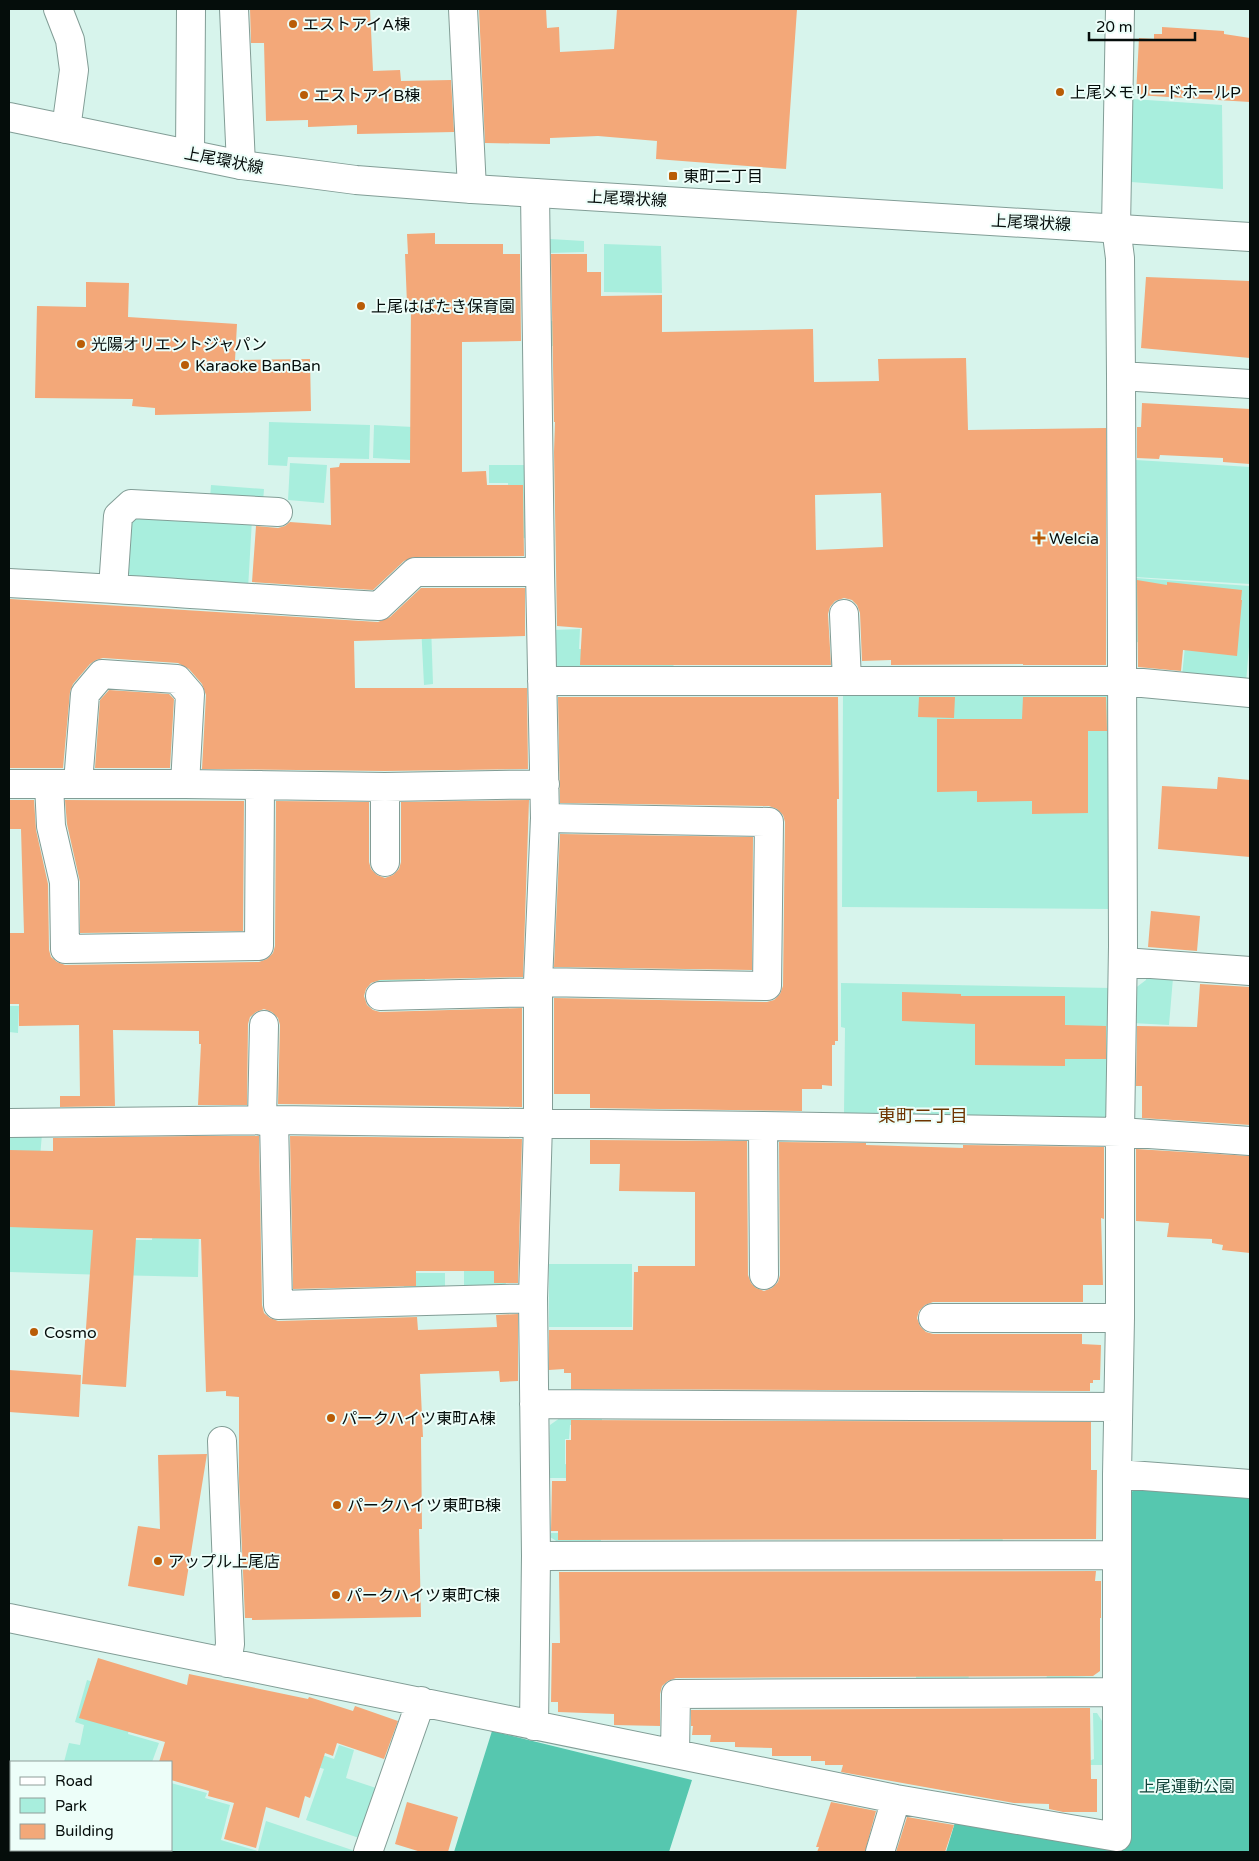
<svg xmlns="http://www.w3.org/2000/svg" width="1259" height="1861" font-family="'Varela Round','Noto Sans JP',sans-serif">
<rect width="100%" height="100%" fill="#d7f4ec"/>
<path fill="#a8eedd" d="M1132,99l90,6 1,84 -92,-7z
M550,239l34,2v11l-35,1 1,68 43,1 10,24h-57l-2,-100z
M604,244l57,2 1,47 -58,-1z
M269,422l101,3 -1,34 -81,-2 -1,9 -19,-1z
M374,425l39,2 -2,33 -38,-2z
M1136,460l114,7v117l-115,-7z
M290,463l37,2 -3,38 -36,-3z
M489,465h35l2,73 -16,1 -2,-56h-19z
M211,485l53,4 -1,13 -53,-4z
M142,512l110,7 -4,70 -114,-11 -9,-7 2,-49z
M1136,578l114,8v48l-4,49 -64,-7 3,-30 -49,-4z
M668,604l6,67h-112l-9,-8v-33l27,-1 -1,20 67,2z
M421,625h10l2,59 -9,1z
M843,692l270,2 -1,215 -270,-2z
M377,973l48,1v9h-48z
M1146,976l27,2 -4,47 -37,-2 2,-34 12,-9z
M841,983l271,5 -5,130 -263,-5 1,-85 -4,-1z
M10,1006h9l-1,27 -9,-1z
M9,1134h33l-3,35 70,5 -2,101 -98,-3z
M153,1229h46l-1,48 -87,-2 18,-35h23z
M549,1264h83v63h-83z
M464,1270h41l1,17 -42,1z
M403,1273h42v14l-41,1z
M564,1415l38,1v9h-32l-1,14h-4v25l3,1v13h-19l1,-53z
M601,1517v26l-43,-1 -8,-5 1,-4h34z
M959,1520l43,11 1,12h-43z
M916,1674l53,1 -1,6 -52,-1z
M1047,1675l50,2v2l-51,2z
M87,1680l13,4 30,41 -2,9 31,9 -7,19h-88l5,-19 11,2 4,-20 -9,-3z
M1093,1713h4l5,8 1,44h-25l16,-6z
M339,1745l15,5 -8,28 33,11 -17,50 -56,-19 18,-51 -29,-9 4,-13 35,12z
M171,1783l36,10 -2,5 25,7 -9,35 37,11 8,-30 92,31h-234l1,-2h46z"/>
<path fill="#56c7af" d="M1137,1484l113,8v360h-304l10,-33 166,32 8,-356z
M492,1731l200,49 -23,72h-215z"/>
<path fill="#f3a879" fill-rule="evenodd" d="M250,9h120l3,62 27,-1 1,11 50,-1 3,52 -97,2v-9l-49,2v-7l-42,1 -2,-78h-13z
M479,9h67l1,19 12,-1 1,25 54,-3 3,-40h180l-11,160 -130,-10 1,-18 -59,-5 -48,2v6l-65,-1z
M1162,27l62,4v3l26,4v64l-114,-7 3,-57 15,1v-5h8z
M435,233v11h68v10h17l1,87 -59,1v130l24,-1 1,14h36l1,71 -110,1 -10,4 -31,29 -121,-8 4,-56 22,2 7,-2 5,-4 41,3 -1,-57 9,-1 1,-4h70l1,-159h-4l-2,-50h3l-1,-20z
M551,254h36v18h14v24l61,-1v37l151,-3 1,53 65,-1 -1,-22 88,-1 2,72 138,-2v237h-83v-1l-132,1v-5l-29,1 -2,-48 -3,-8 -5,-5 -8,-2 -9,3 -5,6 -2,7 3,51h-251l2,-37 -25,-2 -3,-174 1,-30h-1zM881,493l2,54 -67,3 -1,-55z
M1146,277l104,4v77l-109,-10z
M86,282l43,1 -1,34 109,7 -2,36 75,-1 1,52 -156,4v-7l-23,-2 1,-7 -98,-1 2,-92 49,1z
M1142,403l108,6v55l-27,-2v-4l-63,-3 -1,4 -22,-1v-31h4z
M1137,580l30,5v-3l75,8 -1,10h1l-5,56 -54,-6 -2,21 -43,-4z
M421,588h104v48l-171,5 1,47h172l1,81 -143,2 -183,-2 4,-74 -4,-11 -13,-15 -11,-6 -75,-5 -7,2 -6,4 -17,20 -3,8 -7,76h-54l1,-169 368,23 12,-5z
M109,690l60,4 5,5 -4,69h-75l5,-68z
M558,697h280l1,102h-2l1,242h-3v4h-3v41l-10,-1v4h-20v22l-212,-3v-14h-36v-96l213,4 7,-2 6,-6 3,-8 2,-164 -2,-7 -6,-6 -8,-3 -209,-3z
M919,697h36l-1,21 -36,-1z
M1023,697h83l1,34h-19v82l-56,1v-13l-55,1v-11l-40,1v-73h85z
M1218,777l32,3v77l-92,-8 4,-63 55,3z
M9,800h25l2,30 12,54 1,66 2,7 6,5 8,3 194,-3 8,-3 6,-6 2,-7 1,-145 93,1v60l2,7 6,6 8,3 8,-3 6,-6 2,-7v-60l128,-2 -6,177 -143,3 -9,3 -5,6 -2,7 3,9 6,5 7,2 142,-4v99l-244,-3 2,-79 -2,-7 -6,-6 -8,-3 -8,3 -6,5 -2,7 -1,81h-49l3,-61h-2v-13l-86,-1 2,76 -55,1v-11h20l-1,-71 -60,1v-22h-10v-71h15l-3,-104h-12z
M65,800l179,1 -1,130 -163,2v-51l-13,-58z
M560,834l193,3 -1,133 -198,-3z
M1151,911l49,5 -3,35 -49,-4z
M1200,984l50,3v138l-108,-7v-32h-6l1,-60 60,1z
M902,992l59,2v2h104v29l41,1v33h-41v7l-90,-1v-41l-73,-3z
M197,1136h62l3,169 2,8 6,5 8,3 139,-4 1,13 79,-3 -1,-12 22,-1v67l-18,1 -1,-11 -79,3 3,63h-2l1,92h-3l2,88 -169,3v-2h-7l-6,-137v-84l-13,-1v-5l-20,1 -5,-153 -65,-1 -10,149 -44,-3 11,-154 -84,-3v-77l44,1v-13z
M290,1136l232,3 -4,144h-24v-12h-78v15l-123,3z
M590,1140l157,1 1,134 3,8 5,5 8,3 8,-3 6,-6 2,-7 -1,-133 87,1v2l97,3v-3l141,2v72l-3,-1 2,67h-20v17h-150l-8,3 -6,6 -2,7 3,8 6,6 7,2h149v10l19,1 -1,35h-7v3h-3v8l-519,-2v-16h-7v-4l-15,1v-40h84l1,-58h4v-6h57v-74l-76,-1 1,-27h-30z
M1136,1149l114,7v97l-28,-3 1,-5 -11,-2v-4l-45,-2 2,-14 -33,-2z
M9,1370l72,5 -2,42 -70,-5z
M571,1420l520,2v48h6l-1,69 -538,1v-9h-7l1,-50h14v-41h5z
M207,1454l-23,142 -56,-10 10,-60 22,3 -2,-74z
M1096,1571l-1,10h6v37h-1v53l-7,5 -417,2 -8,3 -6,5 -2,8v32l-46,-1v-11l-56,-2v-10h-7l1,-59h8l-1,-71z
M98,1658l89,27 2,-11 119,25 1,-2 44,14 2,-5 43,15 -14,38 -47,-16 -4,13 -8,-3 -15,45 -5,-2 -6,22 -33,-11 -10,41 -32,-9 10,-36 -26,-7 1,-5 -38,-11v-18h-12l6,-20 -86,-24z
M1090,1708l1,71h6v33h-34l-14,-3v-5l-35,-1 -173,-31 2,-7h-18v-4h-14v-5h-39v-8l-37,-1v-5h-25l1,-7h-19l1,-9h-2v-16z
M407,1802l51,15 -10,35h-27l-26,-8z
M831,1802l45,9 -11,41h-48l2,-5h-3z
M907,1817l47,8 -9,27h-49z"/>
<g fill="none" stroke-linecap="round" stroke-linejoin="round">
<g stroke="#829d96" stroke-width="30">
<path id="minor" d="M58,9l12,31 4,30 -8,59
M234,9l7,156
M463,9l9,180
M190,154l1,-145
M1121,376l129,8
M9,583c123,6 247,16 370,23l36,-34h125
M113,588l5,-72 13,-12 147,8
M844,614l3,67
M542,681h579l129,12
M78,783l7,-89 17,-20 75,5 13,15 -5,90
M9,784h176l200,3 160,-3
M49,784l2,42 13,56 1,67 194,-3 1,-161
M385,862v-75
M1123,962l127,9
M538,982l229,4 2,-164 -224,-4
M380,996l158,-4
M274,1120l4,185 255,-7
M262,1121l2,-96
M9,1123l265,-3 489,6 357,6 130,9
M763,1126l1,149
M933,1318h187
M534,1404l584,3
M222,1441l8,203 -3,19
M1117,1474l133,10
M536,1556l581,-1
M9,1618l887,181 221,38v-363l3,-156v-186l3,-186 -2,-570 -1,-118 -4,-31 4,-218
M534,1726l2,-170 -3,-258 5,-175v-141l7,-164 -5,-246 -5,-379
M675,1753l1,-59 440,-2
M368,1852l53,-151
M880,1852l16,-53"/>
</g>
<g stroke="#829d96" stroke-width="30">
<path id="major" d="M9,117l232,48 115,15 116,9 778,48"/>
</g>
<use href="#minor" stroke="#fff" stroke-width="28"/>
<use href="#major" stroke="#fff" stroke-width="28"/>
</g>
<g fill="#b95c06" stroke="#edfef9" stroke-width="2">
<circle cx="293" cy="24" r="5"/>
<circle cx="1060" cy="92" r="5"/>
<circle cx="304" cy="95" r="5"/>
<rect x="668" y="171" width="10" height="10" rx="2.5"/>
<circle cx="361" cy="306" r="5"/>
<circle cx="81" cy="344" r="5"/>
<circle cx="185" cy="365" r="5"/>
<path d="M1036.5 530.5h5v5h5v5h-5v5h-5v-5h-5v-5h5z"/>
<circle cx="34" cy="1332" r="5"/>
<circle cx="331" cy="1418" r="5"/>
<circle cx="337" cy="1505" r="5"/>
<circle cx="158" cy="1561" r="5"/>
<circle cx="336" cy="1595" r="5"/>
</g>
<g text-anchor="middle" stroke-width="4" stroke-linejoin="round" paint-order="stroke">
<g font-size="16" fill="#050d0b" stroke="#edfef9" text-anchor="start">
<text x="303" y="30">エストアイA棟</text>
<text x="1070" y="98">上尾メモリードホールP</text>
<text x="314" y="101">エストアイB棟</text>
<text x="683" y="182">東町二丁目</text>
<text x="371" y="312">上尾はばたき保育園</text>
<text x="91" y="350">光陽オリエントジャパン</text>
<text x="195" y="371">Karaoke BanBan</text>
<text x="1049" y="544">Welcia</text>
<text x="44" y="1338">Cosmo</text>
<text x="341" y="1424">パークハイツ東町A棟</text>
<text x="347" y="1511">パークハイツ東町B棟</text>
<text x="168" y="1567">アップル上尾店</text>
<text x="346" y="1601">パークハイツ東町C棟</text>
</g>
<g font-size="16" fill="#050d0b" stroke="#edfef9">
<text transform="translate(224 160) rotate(11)" y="6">上尾環状線</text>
<text transform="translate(627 198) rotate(3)" y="6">上尾環状線</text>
<text transform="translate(1031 222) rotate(3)" y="6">上尾環状線</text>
</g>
<g font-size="16" fill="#104339" stroke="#edfef9">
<text x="1187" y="1792">上尾運動公園</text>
</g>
<g font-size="18" fill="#6e3400" stroke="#edfef9">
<text x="923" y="1122">東町二丁目</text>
</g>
</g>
<rect width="1259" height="1861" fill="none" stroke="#050d0b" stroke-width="20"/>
<rect x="10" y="1761" width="162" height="90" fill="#edfef9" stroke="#909e9a"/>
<rect x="20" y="1777" width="25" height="8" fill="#ffffff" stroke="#909e9a"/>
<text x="55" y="1786" font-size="15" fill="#050d0b">Road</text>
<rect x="20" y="1798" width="25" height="15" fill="#a8eedd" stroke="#909e9a"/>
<text x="55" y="1811" font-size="15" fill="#050d0b">Park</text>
<rect x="20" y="1824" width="25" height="15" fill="#f3a879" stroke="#909e9a"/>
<text x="55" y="1836" font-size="15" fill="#050d0b">Building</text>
<path d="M1089 32v8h106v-8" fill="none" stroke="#050d0b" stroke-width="2.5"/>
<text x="1096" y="32" font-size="15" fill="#050d0b" stroke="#edfef9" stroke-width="4" paint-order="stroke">20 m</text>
</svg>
